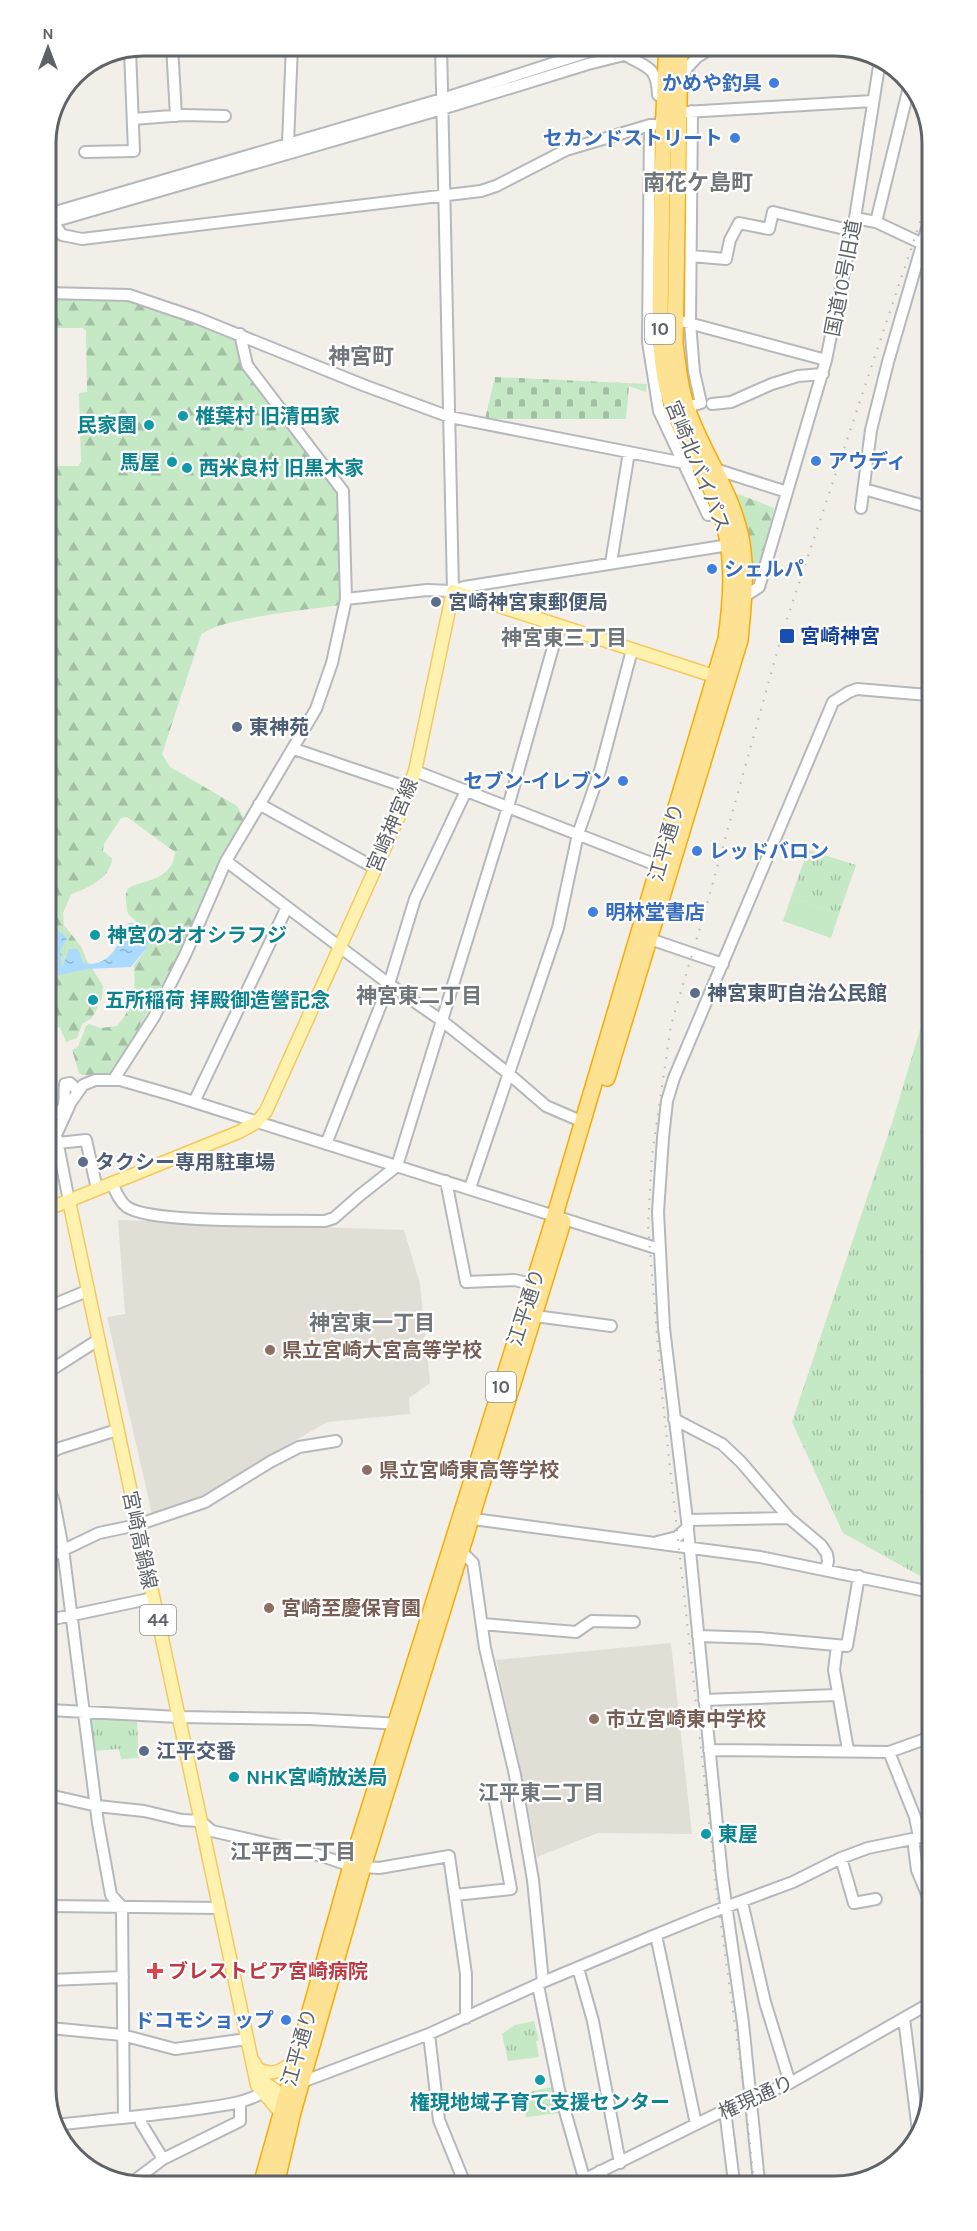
<svg xmlns="http://www.w3.org/2000/svg" width="977" height="2231" font-family="Karla,'Noto Sans JP',sans-serif">
<defs>
<pattern id="grass-tufts" width="24" height="20" patternUnits="userSpaceOnUse" patternTransform="scale(1.5)"><rect width="24" height="20" fill="#c5e8c5"/><path d="M3 7l-1-3M5 7V3M7 7l1-3M15 17l-1-3M17 17v-4M19 17l1-3" fill="none" stroke="#a3c0a4"/></pattern>
<pattern id="forest-firs" width="22" height="20" patternUnits="userSpaceOnUse" patternTransform="scale(1.5)"><rect width="22" height="20" fill="#c5e8c5"/><path d="M5 1l3.5 6h-7zM16 11l3.5 6h-7z" fill="#a3c0a4"/></pattern>
<pattern id="cemetery-stones" width="16" height="16" patternUnits="userSpaceOnUse" patternTransform="scale(1.5)"><rect width="16" height="16" fill="#c5e8c5"/><path d="M2 7V4a2 2 0 0 1 4 0v3zM10 15v-3a2 2 0 0 1 4 0v3z" fill="#a3c0a4"/></pattern>
<pattern id="water-ripples" width="26" height="14" patternUnits="userSpaceOnUse" patternTransform="scale(1.5)"><rect width="26" height="14" fill="#aadaff"/><path d="M2 4q2-2 4 0t4 0M15 11q2-2 4 0t4 0" fill="none" stroke="#8eb4d2"/></pattern>
</defs>
<rect width="100%" height="100%" fill="#f1efe8"/>
<path fill="#e1ded6" d="M118,1220l286,10 16,54 10,99 -21,15 1,16 -83,8 -131,77 -44,15 -45,-197 18,-3z
M671,1643l21,191 -94,-1 -61,24 -15,-80 -26,-117z"/>
<path fill="url(#grass-tufts)" d="M808,850l48,15 -17,49 -48,-17z
M929,1000l2,582 -88,-49 -51,-111 101,-302z
M92,1717l45,5 2,36 -18,1 -2,-10 -26,2 -3,-31z
M534,2021l5,19 -3,1 3,16 -31,4 -6,-27 13,-9z
M552,2087l7,26 -33,4 -2,-24z"/>
<path fill="url(#forest-firs)" d="M46,297l80,2 105,36 109,158 1,112c-29,4 -122,13 -140,30l-39,119 8,13 67,39 8,14c-41,84 -82,168 -130,249l-6,5 -27,1 -3,-2 -7,-23 6,-3 8,-21 3,-2 12,4 16,-2c19,-23 18,-32 17,-61 22,-27 18,-29 -6,-51 -1,-6 -4,-18 -1,-23 5,-12 45,-5 48,-39l-48,-35 -6,1 -17,26 -1,7 9,7c0,19 -25,31 -41,36l-8,19 1,12 18,23 4,11 17,27 -1,12 -10,20 -10,6 -5,14 -11,4 -6,-15 -13,3 -1,-564h32l3,-4 -2,-69 8,-1 -1,-61 -3,-3h-37z
M733,492l41,16 -14,60 -10,-7z"/>
<path fill="url(#cemetery-stones)" d="M495,377l152,7 -1,8 -17,-6 -3,33h-141z"/>
<path fill="#c5e8c5" d="M791,897l48,17 -8,24 -48,-17z"/>
<path fill="url(#water-ripples)" d="M47,921l20,17 -7,13 2,18 7,-20h9l5,14c21,5 37,-13 38,-33l8,-7c14,0 20,9 19,23l-17,21 -44,2 -28,6 -4,-2c2,-9 0,-13 -8,-18z"/>
<g fill="none" stroke-linecap="round" stroke-linejoin="round">
<g stroke="#b5b8bc" stroke-width="14">
<path id="minor" d="M172,45l4,71
M441,45l12,546
M733,45l3,3 35,-3
M624,54c22,14 33,11 34,41
M681,82l6,-14 10,-11 20,-12
M685,112l188,-11
M133,119l51,-4 41,1
M650,125l-2,217 11,69 49,104 11,-6
M288,143l4,-98
M85,152l49,-1 -4,-101
M45,210l17,25 20,4 399,-48 15,-5 70,-36 84,-25 13,-1 -2,-5
M45,215l397,-116 168,-54
M855,218l21,4 51,24
M876,222l33,-135
M45,224l397,-115 146,-45 76,-19
M922,244l5,18
M691,256l35,3 4,-19 9,-17 30,6 4,-17 80,19
M46,293l83,2 68,23 166,67 87,32 265,52 72,23
M685,322l141,38
M712,404l19,-2 41,-18 26,-8 25,-2
M688,411l6,-6 7,-2 -7,-31 -4,-49 2,-212
M864,489l64,18
M861,508l10,-78 17,-68 39,-134
M611,563l18,-111
M745,596l14,-9 67,-227 29,-142 25,-158
M346,599l81,-9 26,1 11,-4 265,-42
M294,749l115,39
M415,771l244,95
M259,804l116,64
M226,861l163,123 52,36 68,54 37,32 37,16
M644,937l79,27
M114,1079l40,-62 32,-64 40,-92 90,-152 16,-46 14,-64 -3,-108 -96,-126 -7,-31
M194,1102l93,-195
M48,1117c22,-6 15,-16 17,-33l5,-1 8,8
M58,1143l28,-3 11,49
M326,1144l63,-160 26,-85 51,-108
M446,1181l20,101 48,-2 19,4
M112,1183c4,9 7,18 15,24 24,17 162,13 198,14l9,-3 25,-22 38,-30 111,-359 51,-181
M470,1188l88,-260 20,-94 22,-63 32,-121
M69,1201l-13,-66 15,-33 12,-17 12,-5h25l52,15 487,154
M48,1307l39,-16
M535,1316l76,10
M48,1372l50,-32
M674,1419l48,25 19,18 48,56 32,27 6,9 1,7 -2,9
M48,1454l12,-6 57,-18
M49,1488l5,14 9,47 35,274 13,72 11,12 2,211
M466,1517l7,2 287,38 171,35
M687,1520l102,-2
M657,1542l20,-5 11,-10
M461,1551l12,12 12,85 30,127 18,105 10,102
M49,1557l50,-24 38,-8 68,-23 65,-40 29,-15 37,-6
M49,1620l104,-22
M482,1624l94,8 16,-11 42,1
M698,1636l62,2 87,8 12,-70
M837,1646l-3,24 14,80
M704,1700l133,-5
M49,1710l129,7 131,2 92,5
M709,1750l180,2 42,-15
M889,1752l26,65 4,20
M49,1795l48,11 47,5 38,9 18,1 12,10 110,25 29,10 28,2 70,-12 17,118v44
M913,1839l4,31 15,36
M841,1858l13,45 22,-4
M455,1895l56,-6 -16,-87
M742,1902l23,100 25,81
M50,1906l169,2
M656,1935l40,189
M578,1968l15,53 27,142
M50,1980l73,-3
M538,1985l21,105 25,88
M904,2018l14,113
M50,2028l72,7 53,14 72,-10
M429,2034l10,86 26,64
M302,2082l127,-48 114,-52 110,-46 54,-22 86,-32 48,-24 27,-10 63,-13
M725,2110l9,72
M141,2117v6l22,36
M54,2125c46,-5 92,-9 137,-15 25,-4 50,-5 71,-17
M600,2171l6,12
M759,2182l-16,-159 -21,-147 -35,-356 -23,-192 -6,-116 5,-74 4,-37 7,-23 159,-376 16,-10 8,-3 71,6
M577,2183l148,-73 65,-27 142,-81
M130,2184l33,-25 77,-38v-19"/>
</g>
<g stroke="#f2c960" stroke-width="15">
<path id="major" d="M69,1201l188,884 24,28
M48,1209l191,-77 18,-10 9,-11 133,-295 16,-45 38,-180 270,88
M253,2061l5,8c16,8 24,1 38,-9
M256,2077l29,20 4,7"/>
</g>
<g stroke="#f9ab00" stroke-width="18">
<path id="highway" d="M607,1078l133,-438c3,-32 7,-64 2,-97 -8,-48 -38,-87 -54,-132 -8,-22 -10,-45 -13,-68l5,-298
M261,2185l90,-319 204,-651 171,-576c6,-44 9,-88 -7,-131 -16,-43 -44,-80 -53,-125 -9,-44 -5,-88 -5,-132 1,-69 2,-137 6,-206
M276,2185l17,-73 70,-245 200,-645"/>
</g>
<use href="#minor" stroke="#fff" stroke-width="10"/>
<use href="#major" stroke="#fff2af" stroke-width="12"/>
<use href="#highway" stroke="#fde293" stroke-width="15"/>
<path stroke="#b6b7b8" stroke-width="2" stroke-dasharray="1.5 8" stroke-linecap="butt" d="M754,2182l-9,-85 -27,-193 -56,-510 -14,-168 4,-71 19,-130 36,-121 75,-270 145,-433"/>
</g>
<g fill="#3f7fe0" stroke="#fff" stroke-width="2">
<circle cx="774" cy="83" r="6"/>
<circle cx="735" cy="138" r="6"/>
<circle cx="816" cy="461" r="6"/>
<circle cx="712" cy="569" r="6"/>
<circle cx="623" cy="781" r="6"/>
<circle cx="697" cy="851" r="6"/>
<circle cx="593" cy="912" r="6"/>
<circle cx="286" cy="2020" r="6"/>
</g>
<g fill="#0f9aa8" stroke="#fff" stroke-width="2">
<circle cx="183" cy="416" r="6"/>
<circle cx="149" cy="425" r="6"/>
<circle cx="172" cy="462" r="6"/>
<circle cx="187" cy="468" r="6"/>
<circle cx="95" cy="935" r="6"/>
<circle cx="93" cy="1000" r="6"/>
<circle cx="234" cy="1777" r="6"/>
<circle cx="706" cy="1834" r="6"/>
<circle cx="540" cy="2080" r="6"/>
</g>
<g fill="#5c6f8a" stroke="#fff" stroke-width="2">
<circle cx="436" cy="602" r="6"/>
<circle cx="237" cy="727" r="6"/>
<circle cx="695" cy="993" r="6"/>
<circle cx="83" cy="1162" r="6"/>
<circle cx="144" cy="1751" r="6"/>
</g>
<rect fill="#1a4fb4" stroke="#fff" stroke-width="2" x="779" y="628" width="16" height="16" rx="3"/>
<g fill="#8d6e63" stroke="#fff" stroke-width="2">
<circle cx="270" cy="1350" r="6"/>
<circle cx="367" cy="1470" r="6"/>
<circle cx="269" cy="1608" r="6"/>
<circle cx="594" cy="1719" r="6"/>
</g>
<path fill="#e0444e" stroke="#fff" stroke-width="2" d="M152 1962h6v6h6v6h-6v6h-6v-6h-6v-6h6z"/>
<g text-anchor="middle" stroke-width="4.5" stroke-linejoin="round" paint-order="stroke">
<g fill="#fff" stroke="#8f9295" stroke-width="1.5">
<rect x="645" y="314" width="30" height="30" rx="4.5"/>
<rect x="486" y="1372" width="30" height="30" rx="4.5"/>
<rect x="140" y="1605" width="36" height="30" rx="4.5"/>
</g>
<g font-size="18" font-weight="bold" fill="#5f6368">
<text x="660" y="335">10</text>
<text x="501" y="1393">10</text>
<text x="158" y="1626">44</text>
</g>
<g font-size="20" font-weight="bold" fill="#366cbe" stroke="#fff" text-anchor="end">
<text x="762" y="90">かめや釣具</text>
<text x="723" y="145">セカンドストリート</text>
<text x="828" y="468" text-anchor="start">アウディ</text>
<text x="724" y="576" text-anchor="start">シェルパ</text>
<text x="611" y="788">セブン-イレブン</text>
<text x="709" y="858" text-anchor="start">レッドバロン</text>
<text x="605" y="919" text-anchor="start">明林堂書店</text>
<text x="274" y="2027">ドコモショップ</text>
</g>
<g font-size="20" fill="#5f6368" stroke="#fff">
<text transform="translate(843 278) rotate(-79)" y="7">国道10号旧道</text>
<text transform="translate(698 466) rotate(68)" y="7">宮崎北バイパス</text>
<text transform="translate(392 825) rotate(-67)" y="7">宮崎神宮線</text>
<text transform="translate(666 842) rotate(-74)" y="7">江平通り</text>
<text transform="translate(526 1307) rotate(-72)" y="7">江平通り</text>
<text transform="translate(140 1540) rotate(78)" y="7">宮崎高鍋線</text>
<text transform="translate(299 2047) rotate(-74)" y="7">江平通り</text>
<text transform="translate(756 2097) rotate(-24)" y="7">権現通り</text>
</g>
<g font-size="20" font-weight="bold" fill="#0d838f" stroke="#fff" text-anchor="start">
<text x="195" y="423">椎葉村 旧清田家</text>
<text x="137" y="432" text-anchor="end">民家園</text>
<text x="160" y="469" text-anchor="end">馬屋</text>
<text x="199" y="475">西米良村 旧黒木家</text>
<text x="107" y="942">神宮のオオシラフジ</text>
<text x="105" y="1007">五所稲荷 拝殿御造營記念</text>
<text x="246" y="1784">NHK宮崎放送局</text>
<text x="718" y="1841">東屋</text>
<text x="540" y="2109" text-anchor="middle">権現地域子育て支援センター</text>
</g>
<g font-size="20" font-weight="bold" fill="#4e5e75" stroke="#fff" text-anchor="start">
<text x="448" y="609">宮崎神宮東郵便局</text>
<text x="249" y="734">東神苑</text>
<text x="707" y="1000">神宮東町自治公民館</text>
<text x="95" y="1169">タクシー専用駐車場</text>
<text x="156" y="1758">江平交番</text>
</g>
<g font-size="20" font-weight="bold" fill="#164399" stroke="#fff" text-anchor="start">
<text x="800" y="643">宮崎神宮</text>
</g>
<g font-size="20" font-weight="bold" fill="#785e54" stroke="#fff" text-anchor="start">
<text x="282" y="1357">県立宮崎大宮高等学校</text>
<text x="379" y="1477">県立宮崎東高等学校</text>
<text x="281" y="1615">宮崎至慶保育園</text>
<text x="606" y="1726">市立宮崎東中学校</text>
</g>
<g font-size="20" font-weight="bold" fill="#be3a42" stroke="#fff" text-anchor="start">
<text x="168" y="1978">ブレストピア宮崎病院</text>
</g>
<g font-size="21" font-weight="bold" fill="#70757a" stroke="#fff">
<text x="564" y="645">神宮東三丁目</text>
<text x="419" y="1003">神宮東二丁目</text>
<text x="372" y="1330">神宮東一丁目</text>
<text x="541" y="1800">江平東二丁目</text>
<text x="293" y="1859">江平西二丁目</text>
</g>
<g font-size="22" font-weight="bold" fill="#70757a" stroke="#fff">
<text x="698" y="190">南花ケ島町</text>
<text x="361" y="364">神宮町</text>
</g>
</g>
<path d="M0 0H977V2231H0ZM143 56H835A87 87 0 0 1 922 143V2089A87 87 0 0 1 835 2176H143A87 87 0 0 1 56 2089V143A87 87 0 0 1 143 56Z" fill="#fff" fill-rule="evenodd"/>
<path fill="none" stroke="#5f6368" stroke-width="3" d="M143 56H835A87 87 0 0 1 922 143V2089A87 87 0 0 1 835 2176H143A87 87 0 0 1 56 2089V143A87 87 0 0 1 143 56Z"/>
<g transform="translate(48 48)" stroke="#ffffff" stroke-width="4.5" paint-order="stroke">
<path d="M0-4.5L10 22L0 15L-10 22Z" fill="#5f6368"/>
<text y="-9" font-size="16" font-weight="bold" text-anchor="middle" fill="#5f6368">N</text>
</g>
</svg>
